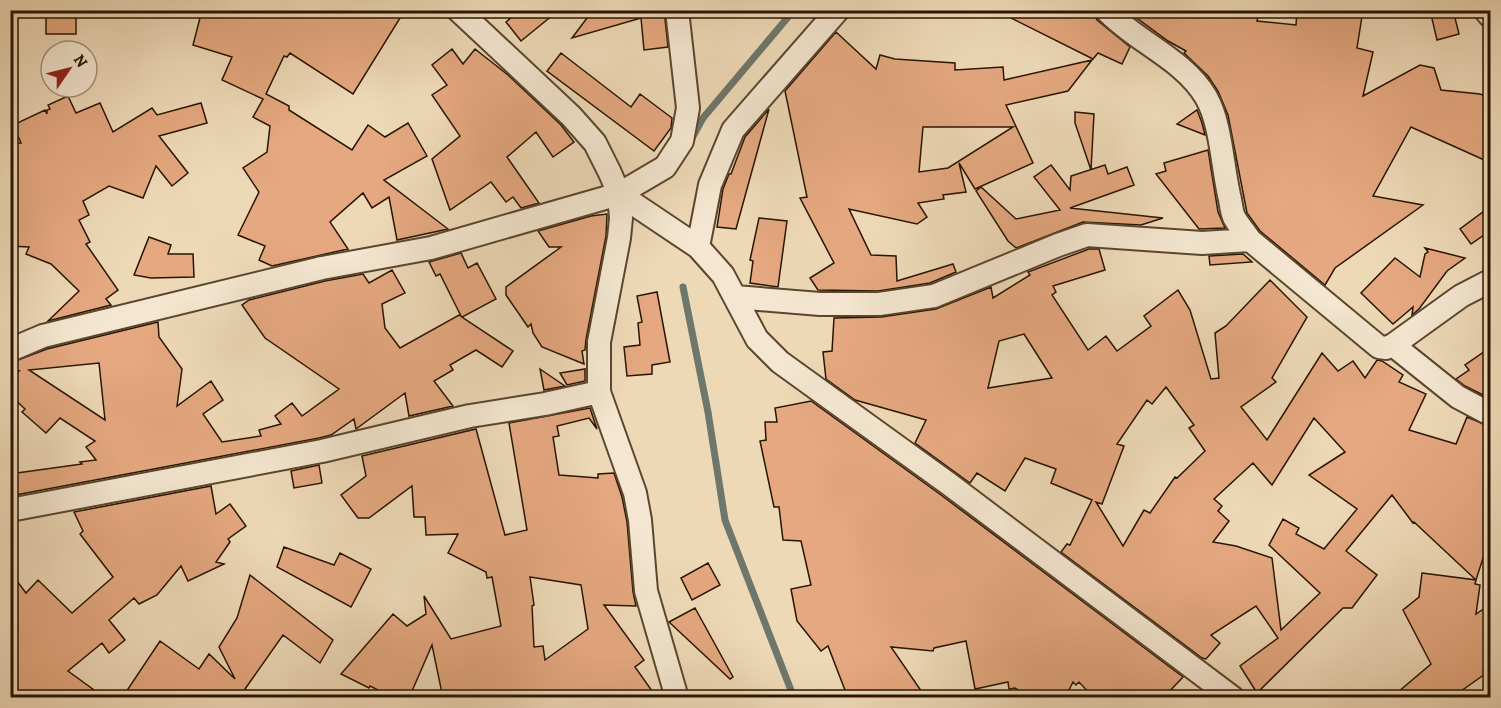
<svg xmlns="http://www.w3.org/2000/svg" width="1501" height="708" font-family="Alegreya,serif">
<rect width="100%" height="100%" fill="#eed9b7"/>
<filter id="stains"><feTurbulence type="fractalNoise" baseFrequency=".00333" numOctaves="4"/><feColorMatrix values="0 0 0 0 .2 0 0 0 0 .09 0 0 0 0 .02 0 0 0 .5 -.17"/></filter>
<radialGradient id="worn" r=".72"><stop offset=".6" stop-color="#630" stop-opacity="0"/><stop offset="1" stop-color="#630" stop-opacity=".3"/></radialGradient>
<g fill="none" stroke-linecap="round" stroke-linejoin="round">
<path stroke="#6d776c" stroke-width="7" d="M691,140l12,-22 91,-108
M683,287l25,125 17,108 69,178"/>
</g>
<path fill="#e5a880" stroke="#281501" stroke-width="1.5" fill-rule="evenodd" d="M46,10h30v24h-30z
M202,10h48l16,6 4,-6h135l-52,84 -63,-41 -3,4 -3,-1 -18,38 23,12v4l63,40 16,-25 17,12 23,-14 19,33 -43,24 64,49 -51,11 -8,-43 -17,11 -9,-15 -33,29 18,27 -76,17 -13,-6 6,-14 -27,-11 21,-43 -16,-24 24,-16 3,-26 -17,-9 10,-18 -41,-19 10,-23 -39,-12z
M520,10h39l-38,31 -15,-19z
M593,10h71l4,37 -24,3 -3,-32 -69,20z
M995,10h98l4,10 33,27 -8,17 -24,-11 -5,6z
M1126,10h134l-3,11 39,4 1,-14 33,3 1,-4h32l-6,38 16,4 -10,44 57,-31 14,3 7,22 39,4 11,4v65l-80,-36 -38,69 50,9 -88,63 -10,17 -65,-54 -13,-18 -19,-98 -10,-24 -10,-15 -24,-23 2,-2 -18,-10z
M1430,10h23l6,24 -22,6z
M836,32l40,37 4,-14 15,4 60,4v7l48,-3 1,13 88,-20 -24,31 -62,14 27,58 -58,26 -16,-26 7,29 -23,3 1,4 -26,4 9,14 -10,7 -68,-15 22,46 25,1 1,25 56,-17 3,8 -26,11 -52,8 -60,-1 -8,-12 24,-15 -34,-65 7,-1 -22,-106zM923,127h90l-65,41 -29,4z
M452,49l11,15 12,-15 33,26 53,50 13,17 -21,15 -17,-25 -29,25 32,46 -18,5 -8,-11 -7,5 -15,-20 -41,28 -18,-51 28,-23 -28,-41 15,-10 -15,-20z
M561,53l70,54 9,-13 32,24 -1,10 -17,23 -107,-80z
M68,96l8,17 24,-10 13,29 39,-24 5,7 44,-12 6,20 -48,13 29,37 -16,13 -16,-20 -13,32 -34,-12 -26,15 6,14 -10,5 11,22 -4,2 32,46 -12,9 5,6 -63,16 31,-30 -28,-27 -25,-10 3,-7 -19,-1 2,-57 -2,-46h11l-8,-18 32,-15 2,4v-4l3,-1 -2,-4z
M769,109l-33,120 -19,-2 6,-38 6,-15h2l14,-37z
M1197,110l5,13 3,12 -28,-11z
M1075,112l19,2 -3,56 -16,-47z
M1208,150l10,62 7,16 -26,1 -43,-55 10,-3 -2,-8z
M1051,165l19,25 1,-14 34,-11 3,9 19,-7 7,18 -64,23 93,10 -22,7 -58,-3 -67,26 -8,-7 -32,-50 5,-4 35,32 44,-9 -26,-33z
M1491,206v24l-20,14 -11,-15z
M607,214l-1,22 -20,103 -1,11 -3,1 2,13 -42,-17 -9,-14 -2,-9 -3,3 -22,-32v-8l55,-40h-12l-11,-16 53,-15z
M759,218l28,3 -9,66 -28,-4 3,-22 -3,-1z
M149,237l22,8 -3,9h25l1,23 -43,1 -17,-3z
M1425,248l40,10 -18,13 -28,38 -7,6 1,-8 -20,17 -32,-31 34,-35 25,19 5,-23 3,-2z
M1089,249h10l6,21 -52,16 3,6 -4,3 36,55 18,-14 11,15 34,-25 -7,-10 34,-26 12,20 21,69 8,-1 -4,-45 11,-7 44,-46 37,37 -35,61 4,4 -35,25 26,33 55,-87 16,18 15,-10 12,17 12,-18 5,1 21,14 -4,7 27,12 -17,36 47,14 11,-27 24,10v106l-15,47 -62,-58 -1,1 -21,-28 -46,56 31,24 -25,33h-9l-86,85 -17,-27 38,-28 -22,-32 -45,29 9,8 -14,16 -4,-1 -141,-106 6,-8 3,1 22,-45 -41,-17 5,-14 -31,-11 -20,33 -28,-18 -7,10 -55,-40 11,-23 -71,-20 -29,-21 -3,-27 9,-1 2,-33 47,-1 55,-8 55,-22 2,11 37,-23 -2,-3zM1024,334l28,44 -64,10 11,-47zM1166,387l28,38 -5,3 16,23 -28,27 -2,-1 -25,36 -6,-3 -21,36 -27,-44 6,2 22,-58 -7,-2 30,-44 5,4zM1314,418l31,34 -36,23 48,34 -33,40 -28,-15 3,-6 -16,-9 -14,26 51,48 -39,37 -9,-72 -36,-12 -23,-4 16,-21 -11,-10 4,-5 -8,-7 39,-36 19,22z
M461,253l7,15 9,-5 19,36 -34,18 51,34 -11,16 -26,-17 -26,15 3,5 -19,11 19,25 -44,10 -4,-23 -49,36 -2,-10 -23,16 -12,3 -309,58v-22l72,-10 -2,-2 16,-2 -10,-13 9,-6 -35,-23 -14,15 -24,-21 3,-3 -15,-14v-15l9,-9 -9,1v-9l37,-14 111,-27 1,15 23,32 -5,37 34,-25 12,19 -20,14 19,28 39,-6 -2,-6 22,-6 -6,-8 17,-13 10,13 37,-27 -74,-51 -23,-33 7,-5 76,-19 38,-7 6,9 23,-13 13,23 -23,11 3,24 15,20 59,-33 2,1 -21,-42 -4,2 -7,-14zM99,363l6,57 -76,-50z
M1243,254l9,8 -42,3 -1,-9z
M657,292l13,70 -18,3v9l-25,2 -3,-29 16,-2 -2,-22 4,-1 -5,-26z
M1491,347v52l-26,-13 -9,-7 13,-9 -4,-5z
M540,369l25,17 -21,4z
M585,369v12l-18,4 -7,-12z
M811,401l130,94 242,182 -20,21h-69l-15,-16 -3,3 -3,-3 -8,16h-33l-17,-10 -6,1 -1,-7 -33,7 -9,-48 -32,7 -1,3 -42,-4 35,51h-78l-20,-52 -7,5 -24,-30 -6,-32 20,-4 -10,-44 -18,-1 -4,-33h-5l-14,-66 6,-1 -1,-18h12l-2,-14z
M590,408l7,21 -8,-11 -32,8 2,10 -6,1 6,38 39,3v-4l16,-1 8,24 5,25 6,70 3,14 -32,-1 40,55 -9,7 22,31h-171l-1,-3 -15,3h-27l-11,-53 -23,53h-15l-24,-12 -1,2 -28,-14 52,-60 14,12 19,-12 -2,-18 27,43 50,-13 -9,-49 -5,1 -1,-6 -38,-19 10,-19 -32,1 -1,-18h-11l-2,-31 -43,32h-11l-17,-23 25,-19 -4,-20 114,-27 29,106 22,-5 -18,-107zM530,577l51,8 7,44 -43,31 -2,-14 -9,1 -2,-41 2,-1z
M319,465l3,18 -28,5 -3,-17z
M211,486l5,28 14,-10 16,22 -18,13 2,3 -14,20 8,2 -36,17 -7,-15 -24,29 -18,9 -5,-6 -25,22 16,20 -16,13 -7,-10 -34,28 37,27h-95v-126l16,21 12,-13 34,33 41,-36 -33,-43 3,-3 -9,-19z
M284,547l50,18 6,-12 31,16 -20,38 -74,-40z
M708,563l12,22 -28,15 -11,-22z
M1422,573l54,7 -1,4 5,1 -4,29 15,-10v62l-8,5 2,3 -34,24h-60l40,-34 -28,-54 16,-13z
M250,575l83,65 -13,23 -37,-28 -38,54 9,9h-132l38,-57 39,28 10,-15 26,25 -16,-32 18,-29z
M695,608l38,69 -3,2 -61,-57z"/>
<g fill="none" stroke-linecap="round" stroke-linejoin="round">
<g stroke="#5a462e" stroke-width="26">
<path id="minor" d="M458,10l113,106 24,27 15,30 9,21 2,24 -2,20 -20,104v50l36,101 5,27 6,71 31,107
M1106,10c30,32 78,49 100,87 15,26 16,67 23,98 2,7 2,15 5,22 4,8 11,15 16,23l129,107 7,1 7,-3 68,-49 29,-15
M1485,10l5,6
M619,194l79,53 25,28 34,64 23,23 169,122 284,214
M698,247l12,-62 23,-55 105,-120
M735,297l85,7h59l55,-8 124,-51 29,-10 115,8 48,-3
M1393,345l65,52 32,17
M10,350l33,-14 279,-68 109,-20 188,-54 46,-27 17,-26 6,-33 -11,-98
M10,510l312,-59 148,-35 75,-12 54,-12"/>
</g>
<use href="#minor" stroke="#f4e6d0" stroke-width="22"/>
</g>
<rect width="1501" height="708" fill="none" stroke="#eed9b7" stroke-width="36"/>
<rect x="12" y="12" width="1477" height="684" fill="none" stroke="#281501" stroke-width="3"/>
<rect x="18" y="18" width="1465" height="672" fill="none" stroke="#281501" stroke-width="1.5"/>
<g transform="translate(69 69) rotate(55)"><circle r="28" fill="#f4e6d0" stroke="#a2927d" stroke-width="1.5"/>
<path d="M0-4.5L10 22L0 15L-10 22Z" fill="#8f2418"/>
<text y="-9" font-size="16" font-weight="bold" text-anchor="middle" fill="#281501">N</text>
</g>
<rect width="100%" height="100%" filter="url(#stains)"/>
<rect width="100%" height="100%" fill="url(#worn)"/>
</svg>
